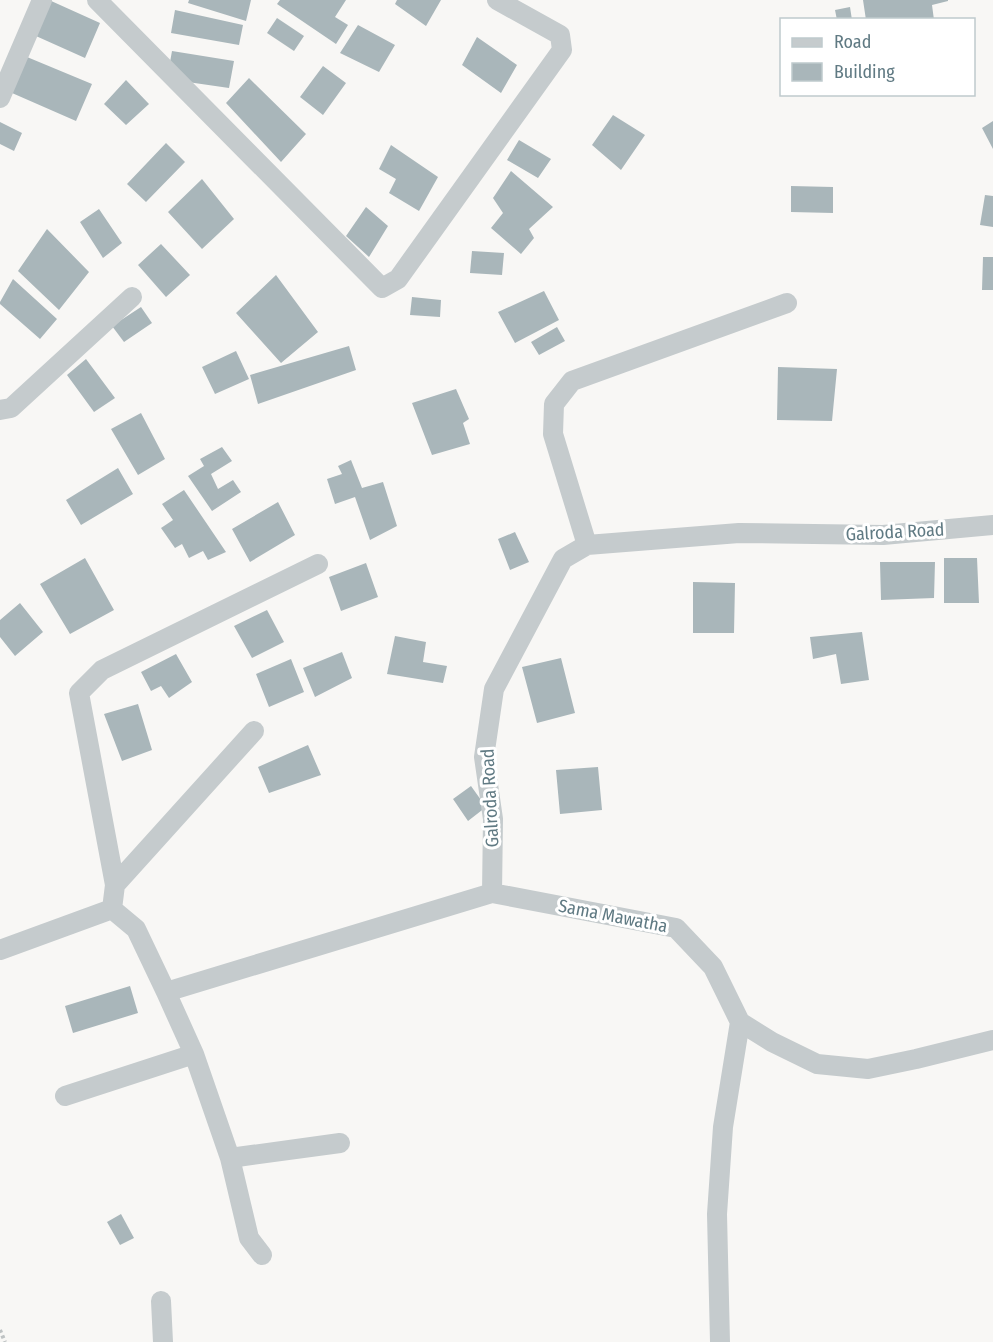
<svg xmlns="http://www.w3.org/2000/svg" width="993" height="1342" font-family="'Fira Sans Condensed',sans-serif">
<rect width="100%" height="100%" fill="#f8f7f5"/>
<path fill="#a9b6ba" d="M49,0l51,23 -15,35 -58,-26z
M189,0h62l-5,21 -58,-18z
M280,0h66l-11,17 13,8 -12,19 -59,-40z
M397,0h44l-15,26 -31,-22z
M863,0h85v1l-16,4 2,15h-68z
M850,7l2,13h-15l-2,-10z
M175,10l68,15 -4,20 -68,-12z
M277,18l27,18 -10,15 -27,-18z
M358,25l37,20 -16,27 -39,-19z
M477,37l40,28 -16,28 -39,-28z
M172,51l62,10 -5,27 -62,-9z
M27,57l65,27 -16,37 -64,-28z
M323,66l23,17 -23,32 -23,-18z
M249,78l57,56 -25,28 -55,-59z
M126,80l23,24 -23,21 -22,-21z
M613,115l32,20 -24,35 -29,-25z
M993,121v28l-11,-21z
M0,122l22,11 -8,18 -14,-7z
M519,140l32,19 -13,19 -31,-18z
M166,143l19,19 -39,40 -19,-18z
M391,145l47,32 -19,34 -30,-18 7,-14 -17,-10z
M511,171l42,36 -24,22 5,9 -13,16 -30,-26 12,-15 -10,-15z
M202,179l32,40 -32,30 -34,-37z
M791,186l42,1v26l-42,-1z
M985,195l8,1v31l-13,-2z
M366,207l22,19 -19,31 -23,-21z
M99,209l23,34 -19,15 -23,-36z
M47,229l42,43 -30,38 -41,-39z
M161,244l29,31 -24,22 -28,-32z
M472,251l32,2 -2,22 -32,-2z
M983,257h10v33h-11z
M276,275l42,57 -37,31 -45,-50z
M13,279l44,40 -17,20 -40,-35v-2z
M544,291l15,29 -44,23 -17,-31z
M412,297l29,3 -1,17 -30,-2z
M141,307l11,16 -28,19 -12,-16z
M557,327l8,14 -26,14 -8,-13z
M349,346l7,24 -98,34 -8,-29z
M236,351l13,28 -34,15 -13,-27z
M86,359l29,39 -21,14 -27,-37z
M778,367l59,2 -5,52 -55,-1z
M456,389l13,30 -6,4 7,21 -38,11 -20,-52z
M141,413l24,46 -27,16 -27,-46z
M222,447l10,14 -21,13 7,15 15,-9 8,12 -29,19 -24,-35 16,-10 -4,-7z
M351,460l11,28 21,-6 14,44 -27,14 -15,-43 -20,7 -8,-25 15,-5 -4,-8z
M118,468l15,26 -52,31 -15,-25z
M184,490l42,62 -18,8 -5,-9 -14,7 -7,-14 -7,4 -14,-20 12,-8 -11,-16z
M278,502l17,33 -45,27 -18,-33z
M515,532l14,30 -19,8 -12,-31z
M85,558l29,52 -44,24 -30,-50z
M944,558h33l2,45h-35z
M880,562h55l-1,36 -53,2z
M366,563l12,34 -37,14 -12,-34z
M693,582l42,1 -1,50h-41z
M20,603l23,29 -28,24 -15,-19v-17z
M267,610l17,32 -32,16 -18,-32z
M862,632l7,48 -28,4 -5,-30 -23,5 -3,-22z
M395,636l31,6 -3,20 24,4 -4,17 -56,-9z
M342,652l10,26 -37,19 -12,-29z
M176,654l16,28 -23,16 -8,-12 -10,5 -10,-19z
M561,658l14,55 -38,10 -15,-56z
M291,659l13,33 -35,15 -13,-33z
M138,704l14,46 -30,11 -18,-47z
M308,745l13,30 -52,18 -11,-26z
M598,767l4,43 -42,4 -4,-44z
M471,786l15,21 -18,14 -15,-22z
M130,986l8,27 -65,20 -8,-27z
M121,1214l13,24 -14,7 -13,-23z"/>
<g fill="none" stroke-linecap="round" stroke-linejoin="round">
<path stroke="#bec2c3" stroke-width="4" stroke-dasharray="3 3" stroke-linecap="butt" d="M0,1330l5,12"/>
<path stroke="#c5cbcd" stroke-width="20" d="M97,0l285,288 16,-9 164,-229 -2,-15 -63,-35
M0,98l42,-98
M0,410l11,-2 121,-111
M587,545l-34,-111 1,-30 18,-23 215,-78
M115,885l139,-154
M492,893l184,35 37,39 27,55 32,20 45,22 51,5 48,-10 77,-19
M112,909l3,-24 -36,-192 23,-23 216,-106
M0,950l112,-41 24,20 30,63 326,-99 1,-74 -9,-62 10,-68 69,-130 24,-14 152,-12 144,2 110,-10
M166,992l28,62 36,104 19,80 13,17
M65,1096l129,-42
M230,1158l110,-15
M161,1301l2,41
M720,1342l-3,-128 6,-87 17,-105"/>
</g>
<g text-anchor="middle" stroke-width="6" stroke-linejoin="round" paint-order="stroke">
<g font-size="18" fill="#607a83" stroke="#fff">
<text transform="translate(895 532) rotate(-3)" y="6">Galroda Road</text>
<text transform="translate(490 798) rotate(-93)" y="6">Galroda Road</text>
<text transform="translate(613 916) rotate(11)" y="6">Sama Mawatha</text>
</g>
</g>
<rect x="780" y="18" width="195" height="78" fill="#ffffff" stroke="#bfcacd" stroke-width="1.5"/>
<rect x="792" y="38" width="30" height="9" fill="#c5cbcd" stroke="#bfcacd" stroke-width="1.5"/>
<text x="834" y="48" font-size="18" fill="#607a83">Road</text>
<rect x="792" y="63" width="30" height="18" fill="#a9b6ba" stroke="#bfcacd" stroke-width="1.5"/>
<text x="834" y="78" font-size="18" fill="#607a83">Building</text>
</svg>
